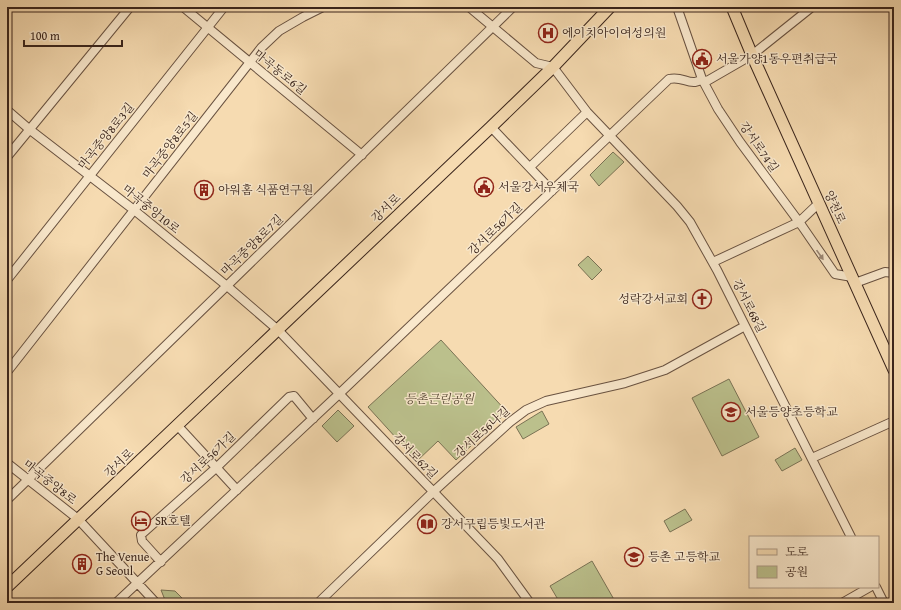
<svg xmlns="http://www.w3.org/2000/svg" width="901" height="610" font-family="'Gentium Book Plus','Noto Serif KR',serif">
<rect width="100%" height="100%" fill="#f6dbb1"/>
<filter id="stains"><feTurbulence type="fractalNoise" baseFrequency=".005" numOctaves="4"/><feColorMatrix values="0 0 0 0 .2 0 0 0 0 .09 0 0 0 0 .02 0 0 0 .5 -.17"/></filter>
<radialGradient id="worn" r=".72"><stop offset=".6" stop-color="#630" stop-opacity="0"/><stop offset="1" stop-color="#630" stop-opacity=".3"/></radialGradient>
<path fill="#bbc08c" stroke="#7a7254" d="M613,152l11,10 -25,24 -9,-11z
M588,256l14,14 -10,10 -14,-15z
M441,340l66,72 -51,48 -18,-19 -21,20 -49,-54z
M729,379l30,58 -37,19 -30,-58z
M338,410l16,16 -17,16 -15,-16z
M542,411l7,13 -26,15 -7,-12z
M795,448l7,12 -20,11 -7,-11z
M685,509l7,11 -22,12 -6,-11z
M592,561l24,42h-56l-10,-17z
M161,590l14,1 7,7c-6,6 -10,5 -17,2z"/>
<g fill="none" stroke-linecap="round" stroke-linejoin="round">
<g stroke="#695241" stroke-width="10">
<path id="minor" d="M183,7l179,148
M469,7l67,56 17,4 34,45 90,94 13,16 27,48 134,267
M677,7l25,72 16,30 22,33 62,84 33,48 17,3
M7,110l22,19 105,81 93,76 51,44 220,229 32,44
M491,127l61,64
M7,157l123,-150
M530,167l57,-55
M713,262l86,-40 20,-19
M7,280l217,-273
M855,283l30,-11 9,1
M7,372l254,-324 18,-17 24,-14 20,-10
M177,425l60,65
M812,458l82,-37
M7,463l71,56 78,84
M7,500l506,-493
M161,562l-19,-21 -1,-6 3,-3 73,-65 72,-70 5,-1 19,23
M876,587l8,16
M116,603l223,-209 330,-315c12,-3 17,4 26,3 6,-1 5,-3 12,-1l45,-26 60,-48
M318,603l115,-111 77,-70 16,-12 20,-9 79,-18 40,-13 80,-44
M842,603l28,-16"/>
</g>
<g stroke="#3a251c" stroke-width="13">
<path id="major" d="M732,7l20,48 142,315
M7,587l484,-460 62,-60 57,-60"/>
</g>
<use href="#minor" stroke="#f9e8cc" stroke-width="8"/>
<use href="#major" stroke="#f6dbb1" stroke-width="11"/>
</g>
<defs><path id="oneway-solid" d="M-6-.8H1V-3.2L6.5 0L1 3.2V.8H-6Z"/></defs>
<use fill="#9a8674" href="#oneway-solid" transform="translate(820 255) rotate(55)"/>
<defs>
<g id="hospital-ring" transform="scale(1)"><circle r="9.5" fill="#f9e8cc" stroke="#8f2418" stroke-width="1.5"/><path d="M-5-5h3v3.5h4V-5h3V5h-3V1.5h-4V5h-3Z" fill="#8f2418"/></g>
<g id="civic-ring" transform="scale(1)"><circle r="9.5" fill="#f9e8cc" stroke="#8f2418" stroke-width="1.5"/><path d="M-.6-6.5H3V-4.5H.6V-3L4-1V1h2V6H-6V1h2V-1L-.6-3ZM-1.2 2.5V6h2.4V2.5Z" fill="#8f2418"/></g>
<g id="building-ring" transform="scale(1)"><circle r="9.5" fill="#f9e8cc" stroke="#8f2418" stroke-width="1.5"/><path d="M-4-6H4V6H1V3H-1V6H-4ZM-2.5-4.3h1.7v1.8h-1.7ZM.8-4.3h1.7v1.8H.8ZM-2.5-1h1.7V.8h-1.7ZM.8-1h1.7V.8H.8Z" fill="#8f2418"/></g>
<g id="church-ring" transform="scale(1)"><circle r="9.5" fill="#f9e8cc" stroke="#8f2418" stroke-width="1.5"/><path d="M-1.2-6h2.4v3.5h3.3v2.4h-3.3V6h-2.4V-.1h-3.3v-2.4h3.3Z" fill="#8f2418"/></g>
<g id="school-ring" transform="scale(1)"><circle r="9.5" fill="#f9e8cc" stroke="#8f2418" stroke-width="1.5"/><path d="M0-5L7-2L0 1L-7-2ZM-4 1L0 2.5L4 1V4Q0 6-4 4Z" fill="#8f2418"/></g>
<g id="hotel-ring" transform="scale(1)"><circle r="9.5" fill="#f9e8cc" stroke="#8f2418" stroke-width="1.5"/><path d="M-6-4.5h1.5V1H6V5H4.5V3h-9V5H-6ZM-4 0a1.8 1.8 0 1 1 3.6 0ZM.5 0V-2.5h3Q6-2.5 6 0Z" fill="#8f2418"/></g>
<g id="library-ring" transform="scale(1)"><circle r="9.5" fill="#f9e8cc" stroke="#8f2418" stroke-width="1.5"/><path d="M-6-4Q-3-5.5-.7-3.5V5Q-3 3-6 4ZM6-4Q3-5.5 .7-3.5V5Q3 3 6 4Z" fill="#8f2418"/></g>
</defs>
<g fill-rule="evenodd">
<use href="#hospital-ring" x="548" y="33"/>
<use href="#civic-ring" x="702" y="59"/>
<use href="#civic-ring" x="484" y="187"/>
<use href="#building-ring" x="204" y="190"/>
<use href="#church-ring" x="702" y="299"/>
<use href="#school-ring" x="731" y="412"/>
<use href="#hotel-ring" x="141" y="521"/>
<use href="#library-ring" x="427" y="524"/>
<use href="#school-ring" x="634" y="557"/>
<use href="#building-ring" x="82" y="564"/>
</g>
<g text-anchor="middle" stroke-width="3" stroke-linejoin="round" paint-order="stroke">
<g font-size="12" fill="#3a251c" stroke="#f9e8cc" text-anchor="start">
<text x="562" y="37">에이치아이여성의원</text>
<text x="716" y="63">서울가양1동우편취급국</text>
<text x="498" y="191">서울강서우체국</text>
<text x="218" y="194">아워홈 식품연구원</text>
<text x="688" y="303" text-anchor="end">성락강서교회</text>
<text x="745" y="416">서울등양초등학교</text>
<text x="155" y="525">SR호텔</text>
<text x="441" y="528">강서구립등빛도서관</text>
<text x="96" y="561">The Venue<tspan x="96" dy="14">G Seoul</tspan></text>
<text x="648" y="561">등촌 고등학교</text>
</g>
<g font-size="12" fill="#3a251c" stroke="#f9e8cc">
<text transform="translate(280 72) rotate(39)" y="4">마곡동로6길</text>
<text transform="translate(106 136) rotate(-51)" y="4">마곡중앙8로3길</text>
<text transform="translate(170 145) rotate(-52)" y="4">마곡중앙8로5길</text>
<text transform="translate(759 147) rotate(55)" y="4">강서로74길</text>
<text transform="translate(835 207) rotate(66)" y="4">양천로</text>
<text transform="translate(386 208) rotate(-44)" y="4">강서로</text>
<text transform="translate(151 209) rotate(39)" y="4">마곡중앙10로</text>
<text transform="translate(495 229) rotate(-44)" y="4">강서로56가길</text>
<text transform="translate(252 245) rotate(-44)" y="4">마곡중앙8로7길</text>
<text transform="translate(749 306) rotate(63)" y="4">강서로68길</text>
<text transform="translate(482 432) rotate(-42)" y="4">강서로56나길</text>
<text transform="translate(415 456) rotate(46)" y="4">강서로62길</text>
<text transform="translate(208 458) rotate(-43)" y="4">강서로56가길</text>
<text transform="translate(119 463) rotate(-44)" y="4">강서로</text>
<text transform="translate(50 482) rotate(38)" y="4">마곡중앙8로</text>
</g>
<g font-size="12" font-style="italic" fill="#5a4c38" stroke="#f9e8cc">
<text x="439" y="403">등촌근린공원</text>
</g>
</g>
<rect width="901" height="610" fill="none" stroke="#f6dbb1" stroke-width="24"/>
<rect x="8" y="8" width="885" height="594" fill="none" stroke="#3a251c" stroke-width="2"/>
<rect x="12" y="12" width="877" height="586" fill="none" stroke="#3a251c"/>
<rect x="749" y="536" width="130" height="52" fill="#f9e8cc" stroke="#ad9a86"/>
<rect x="757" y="549" width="20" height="6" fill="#f6dbb1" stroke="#ad9a86"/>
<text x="785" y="556" font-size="12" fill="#3a251c">도로</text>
<rect x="757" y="566" width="20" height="12" fill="#bbc08c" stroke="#ad9a86"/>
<text x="785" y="576" font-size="12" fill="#3a251c">공원</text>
<path d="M24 40v6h98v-6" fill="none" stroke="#3a251c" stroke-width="2"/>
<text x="30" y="40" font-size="12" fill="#3a251c" stroke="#f9e8cc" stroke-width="3" paint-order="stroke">100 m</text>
<rect width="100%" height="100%" filter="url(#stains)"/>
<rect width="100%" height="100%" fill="url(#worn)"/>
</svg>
